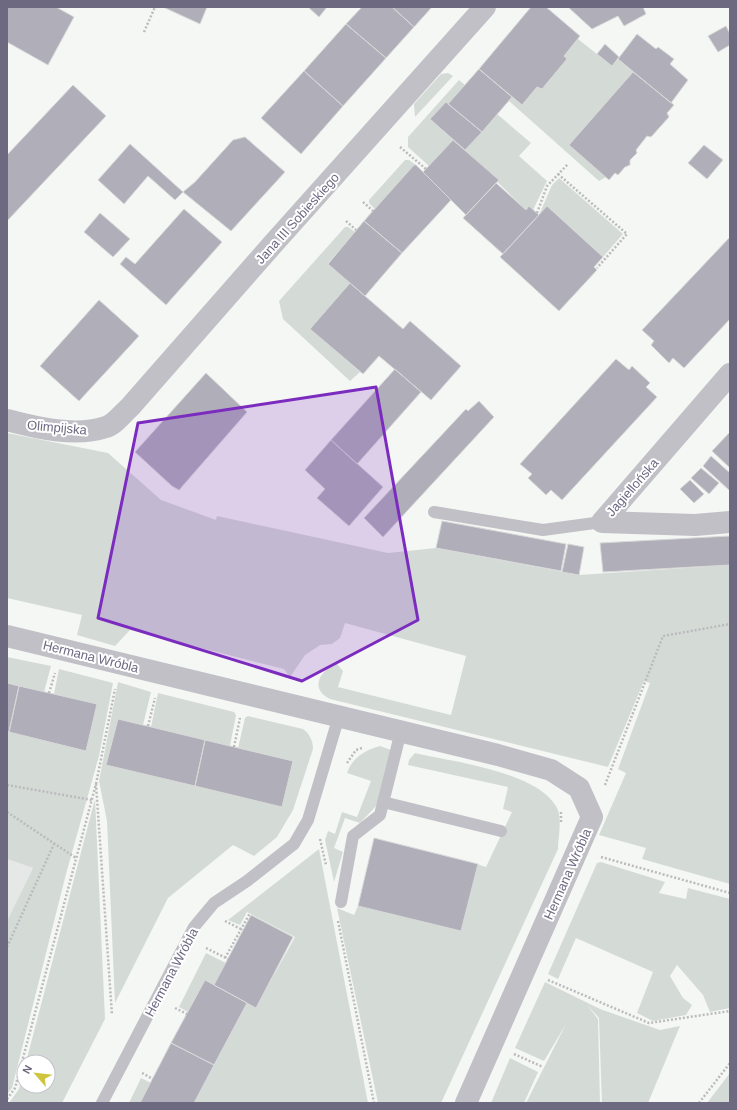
<svg xmlns="http://www.w3.org/2000/svg" width="737" height="1110" font-family="Helvetica,sans-serif">
<rect width="100%" height="100%" fill="#f5f7f4"/>
<path fill="#e6e7e7" d="M7,859l26,9 -26,53z"/>
<path fill="#d4dbd7" d="M578,39l34,27 6,-7 15,13 -64,73 37,32 -7,4 -90,-80 3,-4 10,8 15,-18 5,2 25,-30 -3,-3z
M448,73l5,3 -38,41 -1,-13 27,-30z
M459,80l6,5 -17,19 -2,-2 -15,17 22,21 -24,26 -21,-19v-10z
M497,114l34,29 -12,13 28,25 -14,29 -4,-4 -3,4 -61,-60z
M405,160h4l7,5 -41,44 -6,-6v-3z
M559,178l64,56 -20,23 -56,-51 -8,9 13,-30z
M345,227h3l7,5 -27,31 22,20 -39,46 49,43 -10,9 -67,-62 -4,-18z
M7,433l101,20 53,47 55,20 1,-4 171,37 48,-5 143,27 151,-10v319l-88,-25 4,-11 -47,-13 27,-62 -8,-4 32,-86 -6,-2 -36,86 -278,-68c-20,-10 -11,-26 4,-35h3l6,7 -5,16 113,28 15,-59 -121,-33 -5,15 -8,6 -12,1 -15,10 -15,22 -6,-8 -154,-39 -15,16 -38,-11 5,-20 -75,-17z
M7,657l44,9 -7,26 -37,-9z
M59,669l54,14 -14,73 -33,118 -54,214 -5,6v-173l26,-53 -26,-9v-128l79,20 11,-47 -43,-10z
M118,682l33,10 -8,33 -25,-6 -11,46 175,42 11,-46 -55,-13 7,-30 3,-2 55,13c7,5 10,12 10,20l-20,61 -16,27 -23,19 -21,-11 -65,53 -53,105 -8,-182 -8,-40z
M158,693l76,19 2,3 -6,31 -79,-19z
M380,746l11,4 -12,53 -19,20 -15,-5 -11,30 9,4 -9,30 -9,-42 3,-9 7,3 7,-22 15,5 14,-36 -24,-8c5,-15 18,-23 33,-27z
M415,753c38,9 120,18 141,53 7,11 2,31 2,43l-117,254h-63l-41,-195 17,7 4,-9 103,25 16,-67 9,3 26,-55 -9,-3 5,-22 -100,-22 1,-5z
M95,799l10,220 -43,84h-53l10,-14 5,-18v15h24v-24h-22z
M319,849l49,254h-174l53,-100 9,4 39,-70 -48,-25 -7,13 -12,-5z
M601,862l64,20 -6,11 27,6 2,-11 42,11v109l-20,4 -7,-17 -26,-30 -7,11 13,22 9,7 -6,10 -33,6 -16,-8 16,-41 -77,-34 -18,41 -10,-5 49,-111z
M206,953l20,10 -12,22 -9,-5 -17,32 -9,-5z
M545,982l55,27 60,21 20,-4 -32,77h-46l-3,-85 -12,-13 11,14 2,84h-74l40,-79 -22,37 -29,-13z
M510,1058l28,14 -14,31h-33z
M730,1073v30h-23z
M141,1078l10,5 -11,20h-11z"/>
<path fill="#b0aeb9" stroke="#d7d8d7" d="M7,7h49l18,10 -26,48 -41,-23z
M163,7h44l-7,17z
M308,7h19l-8,10z
M362,7h30l22,20 -28,31 -40,-34z
M392,7h40l-18,20z
M531,7h15l34,29 -16,20 3,3 -25,30 -5,-2 -15,18 -43,-36z
M568,7h75l3,7 -22,12 -6,-10 -26,13z
M346,24l40,34 -43,48 -39,-35z
M726,26l4,8v11l-12,7 -10,-16z
M637,34l19,15 2,-2 16,12 -4,5 18,16 -17,23 -53,-44z
M605,44l14,13 -7,9 -15,-12z
M479,69l33,28 -30,35 -34,-28z
M304,71l39,35 -42,48 -40,-36z
M633,72l41,33 -7,8 2,4 -18,20 -4,-1 -11,14 1,3 -7,7v5l-5,2 -7,8 -3,-2 -6,7 -40,-35z
M73,85l33,31 -99,105v-66z
M446,102l36,30 -17,18 -35,-31z
M245,137l40,35 -54,59 -48,-39 12,-10 38,-42z
M453,140l46,40 -33,35 -43,-43z
M130,144l53,48 -8,8 -27,-24 -24,28 -26,-24z
M704,145l19,15 -16,19 -19,-16z
M414,165h2l35,35 -49,53 -38,-32z
M496,183l30,27 3,-4 10,9 -36,39 -40,-36z
M547,206l56,51 -9,10 3,3 -38,41 -59,-54z
M184,209l38,33 -56,63 -46,-41 6,-7 9,7z
M100,213l30,26 -17,18 -29,-25z
M364,221l38,32 -37,43 -37,-32z
M730,237v82l-46,49 -11,-10 -4,5 -18,-18 3,-4 -12,-11z
M350,283l53,46 7,-8 51,45 -30,34 -52,-44 -16,18 -53,-45z
M99,300l40,36 -60,65 -39,-35z
M616,359l13,11 3,-4 18,17 -4,4 11,10 -95,103 -11,-10 -5,5 -18,-17 4,-4 -12,-10z
M395,369l26,23 -64,72 -26,-24z
M206,373l41,39 -68,78 -7,-4 -37,-34z
M479,401l15,16 -111,120 -19,-19 102,-109 2,2z
M730,432v36l-18,-17z
M331,440l52,47 -34,39 -32,-28 8,-9 -20,-19z
M711,456l19,17v18l-27,-25z
M701,468l18,15 -10,11 -18,-16z
M690,480l14,14 -10,9 -14,-14z
M442,521l124,23 -5,27 -125,-23z
M730,536v29l-127,7 -3,-29z
M568,544l16,3 -5,28 -17,-3z
M7,683l12,3 -10,46h-2z
M19,686l78,18 -11,47 -77,-19z
M118,719l87,21 -10,46 -89,-21z
M205,740l88,21 -11,46 -87,-21z
M374,838l104,26 -17,67 -103,-25z
M251,915l42,22 -37,71 -42,-23z
M205,980l42,23 -33,62 -43,-22z
M171,1043l43,22 -20,38h-54z"/>
<g fill="none" stroke-linecap="round" stroke-linejoin="round">
<path stroke="#bbbabe" stroke-width="2.5" stroke-dasharray="2 2" stroke-linecap="butt" d="M144,32l11,-25
M400,147l26,22
M558,174l69,60 -30,34
M363,202l10,9
M537,213l10,-27 21,-22
M346,221l10,9
M49,693l6,-20
M148,726l7,-28
M234,747l6,-29
M347,763l9,-13 6,-2
M96,784l19,-95
M7,785l85,15
M605,785l58,-149 67,-12
M7,812l69,46
M561,812v11
M320,839l6,26
M601,857l129,36
M225,921l18,9
M338,921l36,182
M7,947l47,-103
M206,948l22,11
M225,958l25,-45
M548,980l101,43 81,-12
M175,1008l12,6
M514,1054l29,13
M142,1073l11,6
M7,1099l8,-11 81,-304 16,231
M699,1103l31,-40"/>
<path stroke="#c1c0c7" stroke-width="12" d="M434,512l109,18 59,-8
M383,802l118,29
M341,902l12,-66 27,-21 21,-84
M102,1103l92,-176 20,-24 33,-22 47,-37 14,-24 31,-104"/>
<path stroke="#c1c0c7" stroke-width="22" d="M730,374l-128,148 93,3 35,-3
M7,420c30,8 68,17 99,7 8,-2 17,-14 24,-20l143,-163 212,-237
M7,636l491,119 53,15 28,18 13,29 -126,286"/>
</g>
<path fill="#7b2cbf" fill-opacity="0.2" stroke="#7b2cbf" stroke-width="3" stroke-linejoin="round" d="M376,387l42,233 -116,61 -204,-63 40,-195z"/>
<g text-anchor="middle" stroke-width="4" stroke-linejoin="round" paint-order="stroke">
<g font-size="13" fill="#6d6981" stroke="#fff">
<text transform="translate(297 218) rotate(-48)" y="5">Jana III Sobieskiego</text>
<text transform="translate(57 427) rotate(5)" y="5">Olimpijska</text>
<text transform="translate(632 487) rotate(-49)" y="5">Jagiellońska</text>
<text transform="translate(91 656) rotate(14)" y="5">Hermana Wróbla</text>
<text transform="translate(567 874) rotate(-66)" y="5">Hermana Wróbla</text>
<text transform="translate(171 972) rotate(-62)" y="5">Hermana Wróbla</text>
</g>
</g>
<rect width="737" height="1110" fill="none" stroke="#6d6981" stroke-width="16"/>
<g transform="translate(36 1074) rotate(298)"><circle r="19" fill="#ffffff" stroke="#c5c3cd"/>
<path d="M0-3L7 15L0 10L-7 15Z" fill="#cec43d"/>
<text y="-6" font-size="11" font-weight="bold" text-anchor="middle" fill="#6d6981">N</text>
</g>
</svg>
